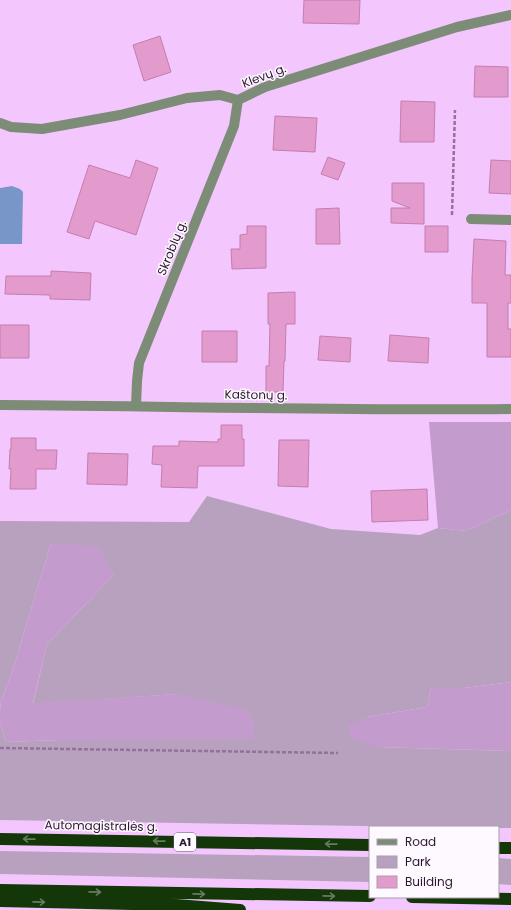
<svg xmlns="http://www.w3.org/2000/svg" width="511" height="910" font-family="Poppins,sans-serif">
<rect width="100%" height="100%" fill="#f3c7fe"/>
<path fill="#b8a1be" d="M207,496l124,33 89,6 18,-7 28,3 45,-21v172l-48,6h-32l-4,19 -60,10 11,30 133,4v77h-13v-1h-72l-426,-7v-97l6,19 53,-2 118,-46 -144,10 14,-60 67,-69 -63,-32 -39,129 -11,29 -1,10v-190l189,1z
M0,851l370,6v25l-370,-8z
M498,858l13,1v26l-13,-1z"/>
<path fill="#c39ccd" d="M429,422h82v88l-45,21 -28,-3z
M51,543l47,3 16,29 -67,69 -14,59 144,-9 70,16 8,14 -2,15 -194,1 -53,2 -6,-19v-12l1,-10 11,-29z
M511,682v69l-133,-4 -27,-9 -3,-12 19,-9 60,-10 4,-19h32z"/>
<path fill="#7897c8" d="M12,186l8,3 3,3 -1,52h-22v-56z"/>
<path fill="#e39acc" stroke="#c47dae" d="M304,0h56l-1,24 -56,-1z
M160,36l11,36 -27,9 -11,-36z
M475,66l33,1v30h-34z
M401,101l34,1 -1,40h-34z
M275,116l42,2 -2,34 -42,-2z
M328,157l17,6 -7,17 -17,-6z
M136,160l22,8 -22,67 -41,-14 -6,18 -22,-7 22,-67 41,13z
M491,160l20,1v33l-22,-1z
M392,183h32v41l-33,-1v-15h19l-18,-7z
M339,208l1,36h-24v-35z
M247,226h19v42l-34,1 -1,-20h9v-14l7,-1z
M425,226h23v26h-23z
M474,239l32,2 -1,34h6v28h-3v26h3v28h-24v-54h-15v-25z
M51,271l40,2 -1,27 -40,-1v-4l-45,-1 1,-18h45z
M295,292v32h-9l-1,37h-1l-1,31h-17v-26h3l1,-42h-2v-31z
M0,325h29v33h-29z
M202,331h35v31h-35z
M390,335l39,3 -1,25 -40,-2z
M320,336l31,2 -1,24 -32,-2z
M221,425h21v14h2v27h-46l-1,22 -36,-1 1,-22 -10,-1 1,-18h26v-5l39,1v-3h3z
M11,438h25v12h21l-1,19h-20v20h-26l1,-20h-2l1,-20h1z
M279,440h30l-1,47 -30,-1z
M88,453l40,1 -1,31 -40,-1z
M427,489l1,31 -56,2 -1,-31z"/>
<g fill="none" stroke-linecap="round" stroke-linejoin="round">
<path stroke="#92719a" stroke-width="2.5" stroke-dasharray="4 2" stroke-linecap="butt" d="M452,215l3,-105
M0,748l338,5"/>
<path stroke="#7c8c77" stroke-width="10" d="M0,123l11,4 31,2 78,-14 67,-17 33,-3 18,5 27,-13 192,-60 54,-12
M471,219l40,1
M0,405c170,1 341,6 511,4
M136,406l1,-25 2,-18 95,-237 4,-26"/>
<path stroke="#14370a" stroke-width="12" d="M0,839l370,6
M498,848h13
M0,890l370,6
M412,897l99,2
M0,901l176,4 64,5"/>
</g>
<defs><path id="oneway-shaft" d="M-6 0H5M1.5-3L5.5 0L1.5 3" fill="none" stroke-width="1.6" stroke-linecap="round" stroke-linejoin="round"/></defs>
<g stroke="#667b60">
<use href="#oneway-shaft" transform="translate(29 839) rotate(-179)"/>
<use href="#oneway-shaft" transform="translate(159 841) rotate(-179)"/>
<use href="#oneway-shaft" transform="translate(331 844) rotate(-179)"/>
<use href="#oneway-shaft" transform="translate(95 892) rotate(1)"/>
<use href="#oneway-shaft" transform="translate(199 894) rotate(1)"/>
<use href="#oneway-shaft" transform="translate(329 896) rotate(1)"/>
<use href="#oneway-shaft" transform="translate(39 902) rotate(1)"/>
</g>
<g text-anchor="middle" stroke-width="3" stroke-linejoin="round" paint-order="stroke">
<rect fill="#fef8ff" stroke="#6a5a6e" stroke-width="1" x="174" y="833" width="22" height="18" rx="3"/>
<g font-size="11" font-weight="bold" fill="#2b1730">
<text x="185" y="846">A1</text>
</g>
<g font-size="12" fill="#2b1730" stroke="#fef8ff">
<text transform="translate(264 76) rotate(-21)" y="4">Klevų g.</text>
<text transform="translate(172 248) rotate(-68)" y="4">Skroblų g.</text>
<text transform="translate(256 395) rotate(1)" y="4">Kaštonų g.</text>
<text transform="translate(101 826) rotate(1)" y="4">Automagistralės g.</text>
</g>
</g>
<rect x="369" y="826" width="130" height="72" fill="#fef8ff" stroke="#aa9eac"/>
<rect x="377" y="839" width="20" height="6" fill="#7c8c77" stroke="#aa9eac"/>
<text x="405" y="846" font-size="12" fill="#2b1730">Road</text>
<rect x="377" y="856" width="20" height="12" fill="#b8a1be" stroke="#aa9eac"/>
<text x="405" y="866" font-size="12" fill="#2b1730">Park</text>
<rect x="377" y="876" width="20" height="12" fill="#e39acc" stroke="#aa9eac"/>
<text x="405" y="886" font-size="12" fill="#2b1730">Building</text>
</svg>
